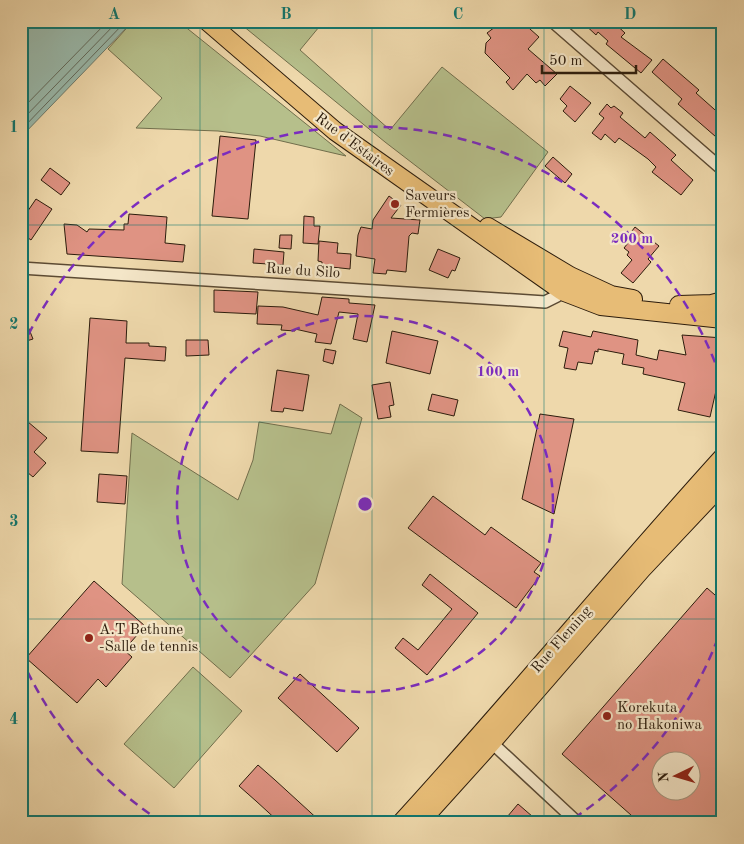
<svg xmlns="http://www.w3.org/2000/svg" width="744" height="844" font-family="'Old Standard TT',serif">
<rect width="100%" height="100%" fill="#eed8ab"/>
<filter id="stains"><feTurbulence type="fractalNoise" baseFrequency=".004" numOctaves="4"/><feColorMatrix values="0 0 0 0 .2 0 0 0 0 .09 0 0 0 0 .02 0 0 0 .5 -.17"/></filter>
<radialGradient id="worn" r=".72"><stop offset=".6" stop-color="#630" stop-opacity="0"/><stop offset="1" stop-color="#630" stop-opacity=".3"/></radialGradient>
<path fill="#b6bf8b" stroke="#716e4c" d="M133,21h45l168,135 -86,-20 -42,-5 -82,-3 26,-30 -54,-49z
M237,21h87l-24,29 90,80 52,-63 106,85 -47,65 -16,2 -100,-77z
M340,404l22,14 -47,166 -85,94 -108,-94 10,-151 106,67 15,-40 6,-38 72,12z
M193,667l49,44 -68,77 -50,-44z"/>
<path fill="#99b9ab" stroke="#6d7a6b" d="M21,21h112l-112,116z"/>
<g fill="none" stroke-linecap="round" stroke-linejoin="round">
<path stroke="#626a5c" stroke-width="1" d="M21,110l87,-89
M21,121l97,-100
M21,130l105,-109"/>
</g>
<path fill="#df9383" stroke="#2c1c0c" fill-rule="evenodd" d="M503,21h18l18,16 -11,12 29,25 -12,12 -5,-6 -4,3 -9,-9 -14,16 -7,-8 4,-4 -25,-25 1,-10 5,-5 -4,-5z
M581,21h31l13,12 -4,4 31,23 -11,13 -35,-29 2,-3 -10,-9 -2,3z
M663,59l36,31 -3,3 27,24v26l-45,-39 4,-5 -30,-27z
M570,86l21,17 -16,19 -12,-11 4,-5 -7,-7z
M607,104l4,4 3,-2 9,7 -3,4 25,21 5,-6 26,23 -5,5 22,20 -12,15 -29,-23 4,-5 -8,-8 -29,-21 -4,5 -10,-9 -4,6 -9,-7 12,-15 -5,-4z
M220,136l36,4 -8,79 -36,-3z
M553,157l19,17 -7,9 -20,-17z
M50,168l20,15 -9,12 -20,-15z
M389,196l12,9 -10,13 29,2 -2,14 -6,-1 -3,3 -3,36 -19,-2 -1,4 -13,-1 2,-14 -19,-3 2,-21 3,-8 11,2 1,-9z
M36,199l16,10 -21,31 -10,-7v-12z
M129,214l38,3 -2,26 20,2 -2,17 -116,-8 -3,-30 13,1 10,7 2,-3 35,1v-6h4z
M304,216l10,1v9h6l-2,18 -15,-1z
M635,227l24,19 -11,13 3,3 -18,21 -12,-10 11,-13 -5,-5 2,-3 -5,-4 8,-10 -3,-3z
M280,235h12l-1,14 -12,-1z
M319,241l19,2 -1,10 14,1 -1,15 -28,-3v-4l-4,-1z
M254,249l30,3 -1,13 -30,-2z
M438,249l22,9 -5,13 -3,-1 -4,8 -19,-8z
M214,290l44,2 -2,22 -42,-2z
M322,297l27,2v4l26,2 -8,37 -14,-3 5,-25 -19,-2 -8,32 -16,-2 2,-8 -22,-5v2l-14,-1 1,-5 -25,-1 1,-18 25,1 35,8z
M21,309l12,30 -10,3 -2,-6z
M90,318l37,3 -1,22h23v3l17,1 -1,14 -40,-3 -7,95 -37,-2z
M392,331l46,10 -8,33 -44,-11z
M563,331l28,6 2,-6 45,9 -2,15 21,5 2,-10 27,5 -4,-20 41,3v22l-13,57 -32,-7 7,-27 -42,-9 1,-6 -22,-4 2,-10 -26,-5v3l-3,-1 -3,13 -14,-2 -2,8 -12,-2 4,-20 -9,-2z
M186,340h22l1,15 -23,1z
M325,349l11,2 -3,13 -10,-3z
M277,370l32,5 -6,36 -19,-3 -1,4 -12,-1z
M390,382l4,23 -5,1 2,11 -13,2 -6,-34z
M432,394l26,6 -4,16 -26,-6z
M540,414l34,5 -20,95 -32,-15z
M21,416l26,22 -13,14 12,11 -13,14 -12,-10z
M99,474l28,2 -2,28 -28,-2z
M433,496l52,39 6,-8 50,36 -7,9 6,4 -24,32 -108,-80z
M430,574l48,39 -51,62 -32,-27 8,-10 15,12 34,-41 -30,-24z
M94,581l51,45 -21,24 8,7 -26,30 -8,-8 -21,24 -51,-45z
M707,588l16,14v210l-10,11h-73l-78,-69zM662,762h30v30h-30z
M300,674l59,54 -22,24 -59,-54z
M258,765l17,15 47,43h-42l-24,-22 -17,-15z
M518,804l22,19h-38z"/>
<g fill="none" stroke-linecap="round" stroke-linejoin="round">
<g stroke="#5c4b34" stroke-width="14">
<path id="minor" d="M552,21l171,149
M21,268l524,34 12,-6 7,-10
M491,742l87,81"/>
</g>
<g stroke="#2c1c0c" stroke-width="20">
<path id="primary" d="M207,21l128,110 227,160 39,15 122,13
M488,227l82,49 41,19 22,4
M679,305l33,-1 11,-3
M401,823c110,-120 213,-246 322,-366
M419,823l65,-72 157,-181 82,-87"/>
</g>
<use href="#minor" stroke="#f4e6c8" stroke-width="11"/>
<use href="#primary" stroke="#e7bc76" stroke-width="18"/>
</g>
<path fill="none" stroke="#0f766e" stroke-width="1" stroke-opacity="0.55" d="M200,21v802M372,21v802M544,21v802M21,225h702M21,422h702M21,619h702"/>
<g fill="none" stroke="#7b2cbf" stroke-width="2.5" stroke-dasharray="9 6">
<circle cx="365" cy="504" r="188"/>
<path d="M723 624A377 377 0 0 1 568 822M162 822A377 377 0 0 1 22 660M22 348A377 377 0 0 1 723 384"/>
</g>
<g fill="#8f2418" stroke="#f4e6c8" stroke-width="2">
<circle cx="395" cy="204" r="5"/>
<circle cx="89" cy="638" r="5"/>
<circle cx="607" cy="716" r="5"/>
</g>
<g text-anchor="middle" stroke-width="4.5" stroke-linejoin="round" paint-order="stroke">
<g font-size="15" fill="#2c1c0c" stroke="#f4e6c8">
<text transform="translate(355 144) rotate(37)" y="5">Rue d'Estaires</text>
<text transform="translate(303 270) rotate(4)" y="5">Rue du Silo</text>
<text transform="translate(561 639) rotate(-49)" y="5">Rue Fleming</text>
</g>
<g font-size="15" fill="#2c1c0c" stroke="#f4e6c8" text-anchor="start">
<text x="405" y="200">Saveurs<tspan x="405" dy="17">Fermières</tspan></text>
<text x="99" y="634">A.T Bethune<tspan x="99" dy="17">-Salle de tennis</tspan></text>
<text x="617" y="712">Korekuta<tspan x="617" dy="17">no Hakoniwa</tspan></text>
</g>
</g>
<circle cx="365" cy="504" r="8" fill="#7b2cbf" stroke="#f4e6c8" stroke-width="2.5"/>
<g font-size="15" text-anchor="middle" font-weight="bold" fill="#7b2cbf" stroke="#f4e6c8" stroke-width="4.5" stroke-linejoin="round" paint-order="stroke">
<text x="632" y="243">200 m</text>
<text x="498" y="376">100 m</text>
</g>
<rect width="744" height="844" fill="none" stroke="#eed8ab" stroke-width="55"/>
<g transform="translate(676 776) rotate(265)"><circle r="24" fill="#f4e6c8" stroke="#a4957d"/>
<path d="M0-4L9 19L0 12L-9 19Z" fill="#8f2418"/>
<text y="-8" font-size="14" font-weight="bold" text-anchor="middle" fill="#2c1c0c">N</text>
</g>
<path d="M542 65v8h94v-8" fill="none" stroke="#2c1c0c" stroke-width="2.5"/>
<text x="549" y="65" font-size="15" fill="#2c1c0c" stroke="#f4e6c8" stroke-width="4" paint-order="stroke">50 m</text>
<rect x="28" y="28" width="688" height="788" fill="none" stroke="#0f766e" stroke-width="2"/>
<g font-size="16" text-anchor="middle" font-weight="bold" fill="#0f766e">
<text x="114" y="19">A</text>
<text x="286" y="19">B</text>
<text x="458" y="19">C</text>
<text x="630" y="19">D</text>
<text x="14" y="132">1</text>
<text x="14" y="329">2</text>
<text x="14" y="526">3</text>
<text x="14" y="724">4</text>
</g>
<rect width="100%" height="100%" filter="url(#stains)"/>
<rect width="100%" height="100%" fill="url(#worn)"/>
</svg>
